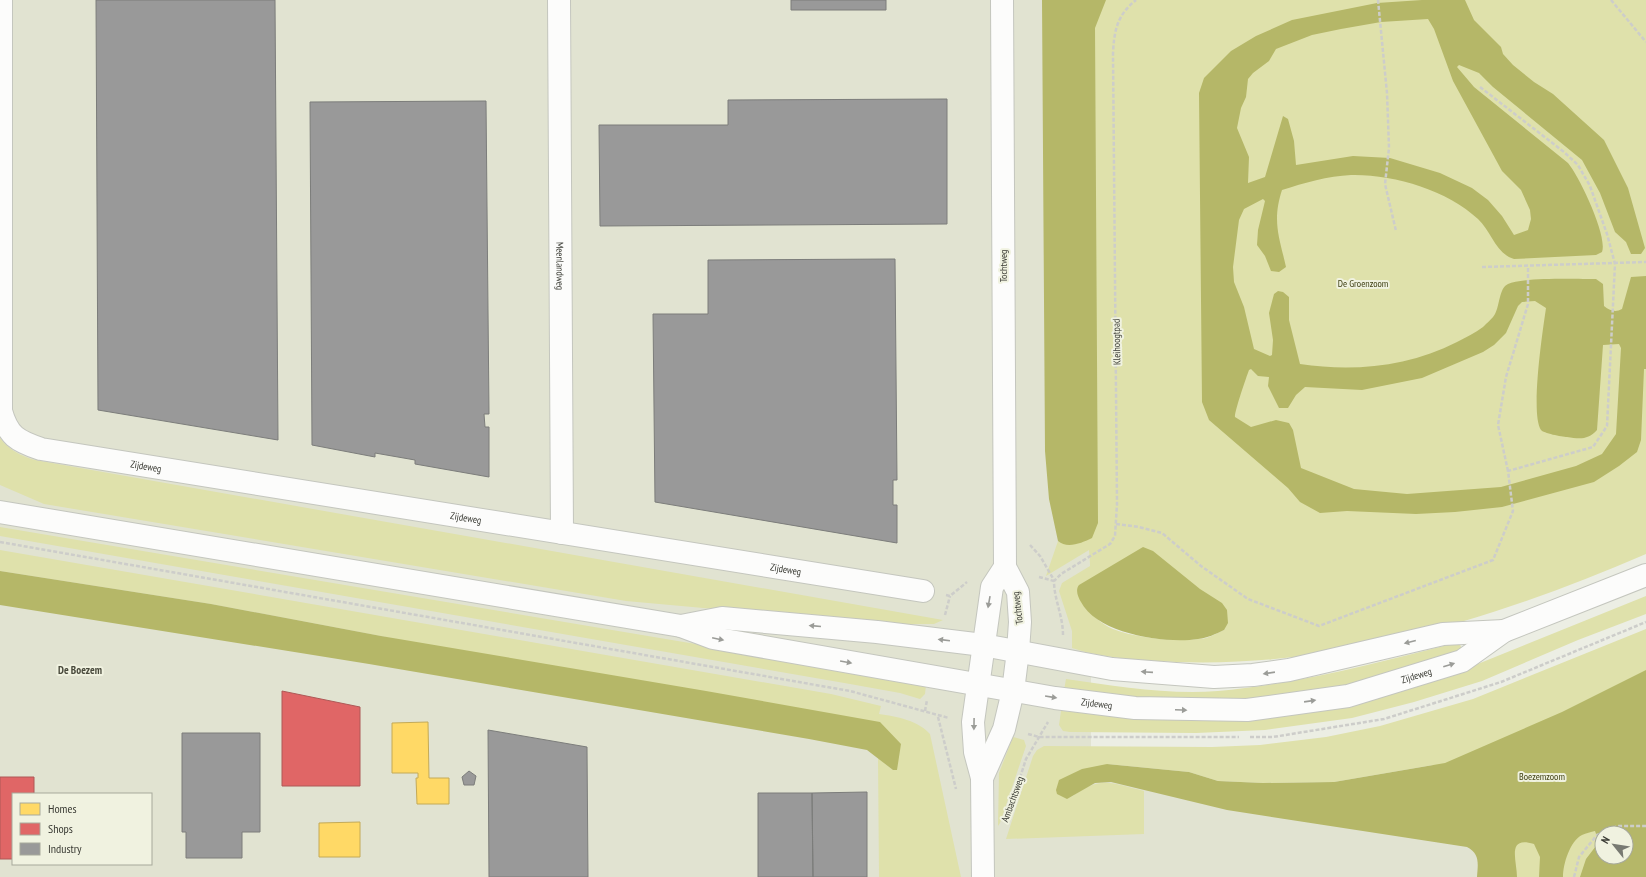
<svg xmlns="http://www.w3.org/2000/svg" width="1646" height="877" font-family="'PT Sans Narrow',sans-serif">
<rect width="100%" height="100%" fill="#eceee4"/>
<path fill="#e1e3d1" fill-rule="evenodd" d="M0,0h1072l19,600v176l395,65 -2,36h-1484zM13,794h138v70h-138z"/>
<path fill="#dfe1ab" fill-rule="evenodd" d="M1072,0h574v554c-149,64 -306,114 -470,108 -34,-2 -71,-3 -104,-14v-17l-13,-40 3,-8 28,-17 -1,-16 -43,26 12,-35 3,2zM1084,607l140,23c-8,4 -17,9 -26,9 -24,3 -62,-1 -85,-10 -12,-5 -20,-14 -29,-22z
M0,438c9,12 21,18 35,22l908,160 -9,4h-56l-252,-23 -582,-97 -44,-19z
M0,527l909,153 17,5 -1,9 -5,5 -20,-6 -50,-9 -850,-148z
M0,550l831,144 50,12 -2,8c17,2 40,7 51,20l31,143h-82l-1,-119 15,12 8,-26 -520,-108 -170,-32 -211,-33z
M1646,596v18l-68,26 -96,41 -68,21 -62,16 -87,12 -69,3 -126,-1 -7,-1 -4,-6 2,-14 102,8 43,1 58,-3 184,-41z
M1646,629v248h-162l2,-36 -53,-76 -99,17 -71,1 -45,-2 -29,-9 -82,-8 -37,34c31,-23 40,-15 74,-7v43l-138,5 27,-83 4,-6 7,-4 168,1 48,-2 66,-8 54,-11 93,-27zM1602,833h24v24h-24z
M1459,642l4,10 -111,33 -118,17 -43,1 -127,-13 2,-11c50,7 102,16 152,12 81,-7 162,-29 241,-49z
M1013,737l11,3 2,6 -26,77 -2,3 1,-53z"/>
<path fill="#b5b768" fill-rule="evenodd" d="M1042,0h64l-11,28 3,495 -6,15c-10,5 -25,11 -34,3l-9,-42 -4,-48z
M1422,0h43l9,20 27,27 2,7 10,11 21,17 19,12 51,46 24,48 17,60 -4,6h-10l-5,-12 -11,-10 -15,-39 -18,-33 -89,-73 -14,-14 -20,-8 -2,2 17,20 94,76c11,13 40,73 34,89l-6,3 -82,4c-18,-5 -23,-28 -36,-40 -31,-29 -85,-45 -127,-44 -23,1 -47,8 -69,15 -10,31 -3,46 4,77l-7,5 -8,-1 -6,-15 -8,-11 1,-15 7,-29 -2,-2 -19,10 -5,11 -6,47 1,15 10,25 10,42 16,7 2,-1 1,-15 -4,-27 5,-19 4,-3 5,1 6,5v23l11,44c53,8 108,3 157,-22 9,-5 18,-9 26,-15 4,-4 10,-9 12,-13 5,-9 4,-26 13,-30 15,-7 70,-5 88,-5l7,5 1,22c5,4 11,7 18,3l9,-32 15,-1v93h-2l-3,71 -4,12 -18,14 -25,16 -92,25 -47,5 -39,2 -69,-3 -27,2 -20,-11 -12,-14 -79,-68 -7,-18 -3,-309 5,-15 27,-27 25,-15 36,-16 85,-17zM1428,19l6,10 19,52 49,90 19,19 9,20 1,9 -3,11 -14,5 -12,-19 -14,-16 -16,-12 -32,-15 -50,-15 -37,-2 -57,9 -2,-24 -6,-22 -5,-3 -18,61 -17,6 1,-26 -12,-29 4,-20 5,-11 2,-18 5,-6 16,-12 7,-12 36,-14 29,-6 40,-7zM1535,301l11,7c-3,21 -16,106 -5,122 2,3 21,7 26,7 13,2 21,3 30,-7l6,-85 16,-1 2,4 -5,86 -14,20 -26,12 -75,21 -94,7 -53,-5 -53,-21 -8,-38 -4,-7 -13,-3 -25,7 -16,-10c-1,-4 11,-39 14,-47l2,-1 7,7 11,1 -1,9 11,22h9l8,-13 9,-8 57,3 60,-12 61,-26 11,-7 12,-12 12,-27 4,-4z
M1143,547l10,4 47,38 22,14 5,7 1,13 -4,7c-8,4 -17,8 -26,9 -32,5 -101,-5 -117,-37 -3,-5 -6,-12 -2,-17z
M0,571l211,33 170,32 325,55 174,31 21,22 -4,26h-4l-26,-20 -58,-11 -440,-75 -369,-59z
M1646,670v207h-66l6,-18 13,-17 -4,-11c-4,1 -9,2 -13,4 -12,6 -19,29 -19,42h-24l1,-20 -6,-13c-28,-9 -17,17 -17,33h-40c1,-14 3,-23 -10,-30l-240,-37 -116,-28 -16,1 -28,16 -10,-5 -1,-4 3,-10 23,-11 25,-5 82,8 29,9 45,2 71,-1 111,-19 117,-51zM1602,833h24v24h-24z"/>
<path fill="#ffd966" stroke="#c4aa57" d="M428,722l1,56h20v26h-32l-1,-26h2v-5h-26v-50z
M360,822v35h-41v-34z"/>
<path fill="#e06666" stroke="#ae5957" d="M282,691l78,16v79h-78z
M0,777h34v17h-21v65h-13z"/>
<path fill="#999" stroke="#7c7d7b" d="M96,0h179l3,440 -180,-30z
M791,0h95v10h-95z
M947,99v125l-347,2 -1,-101h129v-25z
M486,101l3,313h-5l1,13h4v50l-74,-13v-4l-40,-7v4l-63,-12 -2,-343z
M895,259l2,221h-4v25h4v38l-242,-41 -2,-188h55v-54z
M488,730l99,17 1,130h-99z
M182,733h78v99h-18v26h-56v-26h-4z
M469,771l7,5 -2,9h-10l-2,-8z
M867,792v85h-54l-1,-84z
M758,793h54l1,84h-55z"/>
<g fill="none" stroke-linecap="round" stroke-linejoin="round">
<g stroke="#c4c6be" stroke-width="24">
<g id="street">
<path id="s1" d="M1,0v411c7,25 16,30 40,38l882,142"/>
<path id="s2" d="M559,0l3,533"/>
<path d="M982,778l22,-49 9,-38 5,-40 2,-29 -2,-30 -13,-25 -3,-567"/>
<path d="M983,877l-1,-99 -7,-26 -2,-30 19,-135 13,-20"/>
</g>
</g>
<g stroke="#c4c6be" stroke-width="24">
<g id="secondary">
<path id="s3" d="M0,512l681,114 32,12 342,60 80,10 112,2 101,-14 114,-35 42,-30 142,-56"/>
<path d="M681,626l41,-8 155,14 106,13 129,24 102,8 39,-2 36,-5 154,-36 61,-3"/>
</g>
</g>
<path stroke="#cdcdca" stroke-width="2.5" stroke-dasharray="4 2" stroke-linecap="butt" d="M1378,0l9,93 2,55 -4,36 11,47
M1611,0l35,42
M1482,267l164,-5
M1508,471l-10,-46 8,-48 22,-73v-37
M1116,524l23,3 23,6 39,33 47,33 71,27 174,-66 20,-49 -5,-40 85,-24 14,-21 8,-162 -8,-30 -17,-48 -12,-21 -14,-13 -84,-65
M0,542l850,149 99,27
M1030,545l10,11 14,24
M1039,577l15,4
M946,595l4,1 17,-14
M945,615l5,-19
M1063,635c0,-19 -9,-36 -9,-54l7,-7 49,-30 5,-8 2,-32 -4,-450c1,-23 4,-39 23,-54
M925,711l2,-11
M938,717l18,72
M1028,734l11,3h200
M1250,737h23l111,-18 117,-37 145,-60
M1009,812l17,-53 22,-37
M1574,877l5,-20 18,-22 21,-9h28"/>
<use href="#street" stroke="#fcfcfb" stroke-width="22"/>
<use href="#secondary" stroke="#fcfcfb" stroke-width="22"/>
</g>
<defs><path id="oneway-solid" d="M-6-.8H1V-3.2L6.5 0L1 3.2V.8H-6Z"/></defs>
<g fill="#9b9c98">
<use href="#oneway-solid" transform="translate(989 602) rotate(100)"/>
<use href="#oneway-solid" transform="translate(815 626) rotate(-175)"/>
<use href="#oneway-solid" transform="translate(718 639) rotate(12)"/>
<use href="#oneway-solid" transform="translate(944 640) rotate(-173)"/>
<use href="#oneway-solid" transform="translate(1410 642) rotate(166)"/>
<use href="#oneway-solid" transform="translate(846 662) rotate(10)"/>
<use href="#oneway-solid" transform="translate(1449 665) rotate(-17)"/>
<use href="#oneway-solid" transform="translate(1147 672) rotate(-176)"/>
<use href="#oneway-solid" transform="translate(1269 673) rotate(172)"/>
<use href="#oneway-solid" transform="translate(1051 697) rotate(9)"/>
<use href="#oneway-solid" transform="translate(1310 701) rotate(-8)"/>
<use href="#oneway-solid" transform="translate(1181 710) rotate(2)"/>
<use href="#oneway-solid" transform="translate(974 724) rotate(91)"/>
</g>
<g text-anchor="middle" stroke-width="4" stroke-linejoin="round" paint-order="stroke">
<g font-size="10" fill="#3a3b34" stroke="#f0f2e0">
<text dy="4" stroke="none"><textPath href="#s2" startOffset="266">Meenlandweg</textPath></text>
<text transform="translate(1003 266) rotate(-90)" y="4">Tochtweg</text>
<text transform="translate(1116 342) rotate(-91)" y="4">Kleihoogtpad</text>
<text dy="4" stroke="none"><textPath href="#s1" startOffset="576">Zijdeweg</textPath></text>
<text dy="4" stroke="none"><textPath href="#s1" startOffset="900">Zijdeweg</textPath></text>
<text dy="4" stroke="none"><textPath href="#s1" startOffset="1224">Zijdeweg</textPath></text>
<text transform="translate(1017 608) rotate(-97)" y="4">Tochtweg</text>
<text dy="4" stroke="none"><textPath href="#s3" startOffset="1438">Zijdeweg</textPath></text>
<text dy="4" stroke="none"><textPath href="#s3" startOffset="1114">Zijdeweg</textPath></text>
<text transform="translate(1012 799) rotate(-70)" y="4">Ambachtsweg</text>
</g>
<g font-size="10" fill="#414216" stroke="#f0f2e0">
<text x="1363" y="287">De Groenzoom</text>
<text x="1542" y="780">Boezemzoom</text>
</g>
<g font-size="11" font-weight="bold" fill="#494a3c" stroke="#f0f2e0">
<text x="80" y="674">De Boezem</text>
</g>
</g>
<rect x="12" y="793" width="140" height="72" fill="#f0f2e0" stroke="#a7a99b"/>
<rect x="20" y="803" width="20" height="12" fill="#ffd966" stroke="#a7a99b"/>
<text x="48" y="813" font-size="12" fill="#3a3b34">Homes</text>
<rect x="20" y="823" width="20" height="12" fill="#e06666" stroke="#a7a99b"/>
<text x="48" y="833" font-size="12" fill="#3a3b34">Shops</text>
<rect x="20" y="843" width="20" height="12" fill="#999999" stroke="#a7a99b"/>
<text x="48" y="853" font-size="12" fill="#3a3b34">Industry</text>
<g transform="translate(1614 845) rotate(300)"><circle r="19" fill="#f0f2e0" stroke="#a7a99b"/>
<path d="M0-3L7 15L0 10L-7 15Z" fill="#787a72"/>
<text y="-6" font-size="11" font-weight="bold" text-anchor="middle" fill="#3a3b34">N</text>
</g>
</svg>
